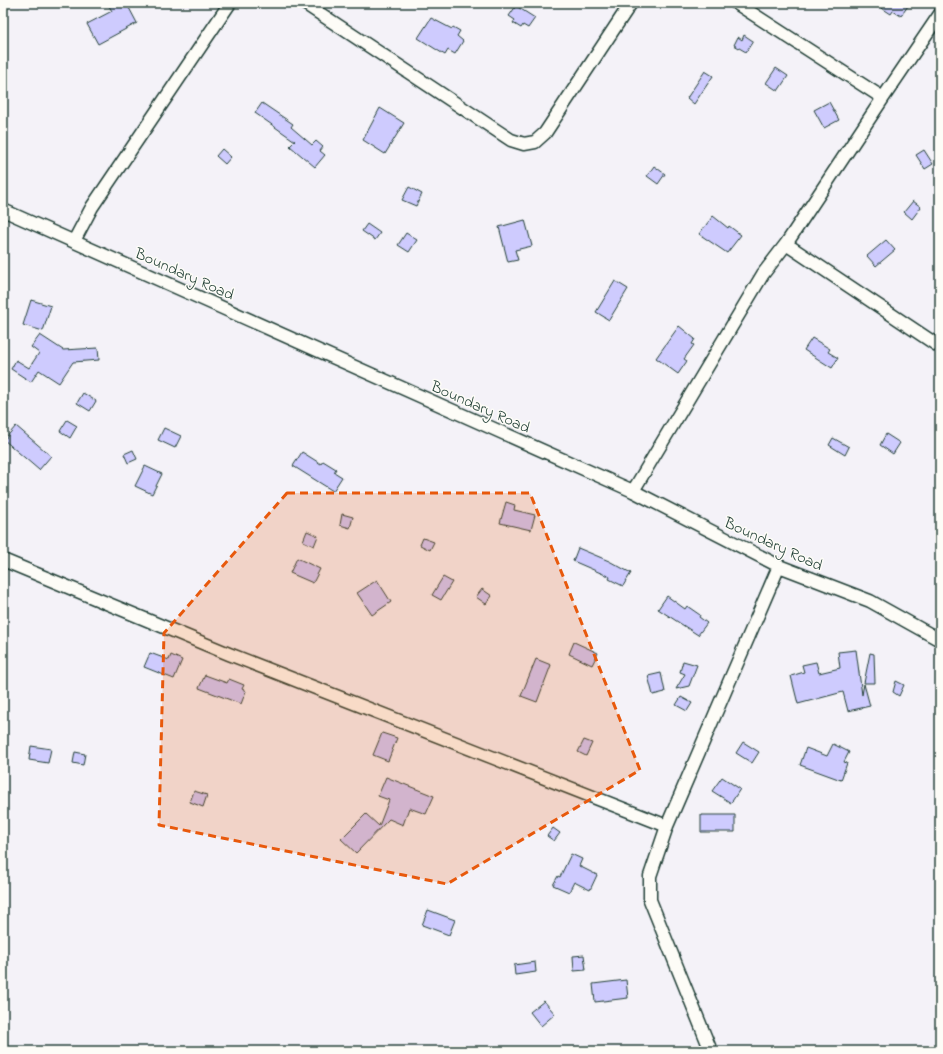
<svg xmlns="http://www.w3.org/2000/svg" width="943" height="1054" font-family="'Indie Flower',sans-serif">
<rect width="100%" height="100%" fill="#f4f2f8"/>
<filter id="ink" filterUnits="userSpaceOnUse"><feTurbulence type="fractalNoise" baseFrequency=".025" numOctaves="2"/><feDisplacementMap in="SourceGraphic" scale="8" xChannelSelector="R" yChannelSelector="G"/><feConvolveMatrix kernelMatrix="1 2 1 2 8 2 1 2 1" color-interpolation-filters="sRGB"/></filter>
<g filter="url(#ink)">
<path fill="#cecbfe" stroke="#1f3d34" d="M107,3h14l1,3 5,-2 10,19 -39,21 -11,-20 25,-13z
M874,3h36l-9,13 -8,-5 -2,3z
M516,6l19,12 -7,10 -5,-3 -2,3 -8,-5 2,-3 -6,-4z
M431,18l21,11 1,-2 7,4 -3,5 6,5 -8,13 -7,-4 -3,5 -27,-17z
M744,35l9,6 -7,11 -12,-7 4,-8 4,3z
M776,68l12,8 -10,15 -12,-8z
M705,71l8,5 -19,28 -7,-6z
M829,102l10,18 -15,8 -10,-18z
M262,103l31,21 -2,3 21,18 4,-4 7,6 -3,4 5,4 -10,12 -25,-21 5,-5 -40,-28z
M380,108l24,15 -19,31 -22,-14z
M222,149l9,8 -6,7 -9,-8z
M924,150l9,14 -8,5 -9,-14z
M654,166l11,8 -7,10 -11,-8z
M409,187l13,7 -6,12 -14,-6z
M913,201l8,6 -9,12 -8,-7z
M713,216l15,12 1,-2 12,9 -14,18 -28,-19z
M525,220l7,26 -17,4 3,10 -10,2 -9,-35z
M367,224l13,9 -5,7 -13,-9z
M406,233l11,7 -8,12 -11,-7z
M886,240l9,10 -19,16 -9,-10z
M615,281l13,8 -19,31 -13,-8z
M31,300l20,6 -8,25 -20,-6z
M679,326l16,13 -3,5 2,1 -10,14 3,2 -9,13 -22,-16z
M40,335l23,15 35,-2 1,12 -26,2 -14,21 -20,-13 -8,12 -20,-13 5,-9 13,8 10,-15 -8,-6z
M812,338l18,11 -2,3 10,6 -6,10 -28,-18z
M83,393l13,8 -6,10 -13,-8z
M67,420l10,6 -7,12 -10,-7z
M16,426l35,30 -12,14 -35,-30z
M164,428l17,8 -6,12 -17,-8z
M886,434l14,9 -7,11 -13,-9z
M833,438l16,9 -4,8 -16,-10z
M133,450l4,9 -9,4 -4,-9z
M302,452l19,12 2,-3 13,8 -2,3 8,5 -9,14 -40,-25z
M145,466l17,8 -10,20 -17,-8z
M506,502l9,3 -1,5 21,5 -4,15 -31,-7z
M342,514l11,3 -3,11 -10,-3z
M307,531l11,5 -4,10 -11,-5z
M423,538l11,4 -4,8 -10,-5z
M578,548l31,13 22,12 -8,13 -14,-7 1,-2 -37,-16z
M297,558l23,11 -7,14 -23,-10z
M443,577l9,5 -11,18 -9,-5z
M377,580l14,22 -19,13 -15,-22z
M482,589l10,7 -6,8 -10,-7z
M667,596l18,13 2,-3 13,9 -1,2 8,6 -9,12 -40,-26z
M574,642l24,11 -6,12 -23,-11z
M856,650l6,45 2,-11 6,22 -22,5 -5,-19 -45,12 -7,-28 13,-4 -2,-7 14,-3 3,11 21,-5 -2,-16z
M150,653l19,7 2,-5 11,5 -8,19 -30,-12z
M870,653l4,1 1,29h-11z
M536,659l15,6 -14,37 -16,-6z
M683,661l14,4 -8,21 -13,3 9,-15 -5,-2z
M661,673l4,19 -12,3 -5,-19z
M205,675l22,8 2,-4 15,6 -2,4 4,2 -5,13 -42,-16z
M896,681l8,4 -5,11 -6,-4z
M681,697l11,6 -5,8 -11,-6z
M382,733l15,5 -9,23 -15,-6z
M584,740l8,3 -6,13 -8,-4z
M743,742l16,10 -7,11 -16,-10z
M833,744l16,8 -5,10 3,1 -6,17 -41,-15 6,-17 21,8z
M31,746l20,3 -3,14 -19,-3z
M75,752l10,2 -2,11 -10,-2z
M386,777l48,19 -8,18 -17,-6 -6,17 -14,-6 -33,34 -15,-14 25,-25 13,12 10,-26 -11,-4z
M722,777l18,12 -9,14 -19,-12z
M194,791l13,4 -4,12 -13,-5z
M701,815h34v17h-34z
M553,828l7,5 -6,8 -7,-5z
M571,854l11,5 -3,7 18,9 -7,15 -16,-8 -5,10 -16,-7 5,-9 2,1z
M428,910l27,10 -6,15 -27,-10z
M584,955l2,15 -12,1 -1,-15z
M535,962l1,10 -21,3 -1,-10z
M626,980l2,18 -33,4 -2,-18z
M544,1001l11,13 -14,12 -11,-14z"/>
<g fill="none" stroke-linecap="round" stroke-linejoin="round">
<g stroke="#1f3d34" stroke-width="15">
<path id="street" d="M304,3l207,137 13,4 11,-2 10,-9 86,-130
M883,98l57,-84
M3,210l630,281 146,75 91,35 70,39
M74,241l18,-34 138,-204
M786,244l154,103
M633,491l130,-217 23,-30 97,-146 -147,-95
M3,560l226,94 438,172
M711,1051l-61,-151v-24l17,-50 112,-260"/>
</g>
<use href="#street" stroke="#fdfcf7" stroke-width="12"/>
</g>
</g>
<path fill="#e8590c" fill-opacity="0.2" stroke="#e8590c" stroke-width="3" stroke-dasharray="8 5" stroke-linejoin="round" d="M287,493h243l110,277 -193,114 -288,-59 5,-192z"/>
<g text-anchor="middle" stroke-width="3" stroke-linejoin="round" paint-order="stroke">
<g font-size="16" fill="#1f3d34" stroke="#fdfcf7">
<text transform="translate(185 273) rotate(24)" y="6">Boundary Road</text>
<text transform="translate(481 406) rotate(24)" y="6">Boundary Road</text>
<text transform="translate(774 543) rotate(25)" y="6">Boundary Road</text>
</g>
</g>
<rect width="943" height="1054" fill="none" stroke="#fdfcf7" stroke-width="16"/>
<rect x="8" y="8" width="927" height="1038" fill="none" stroke="#1f3d34" stroke-width="1.5" filter="url(#ink)"/>
</svg>
